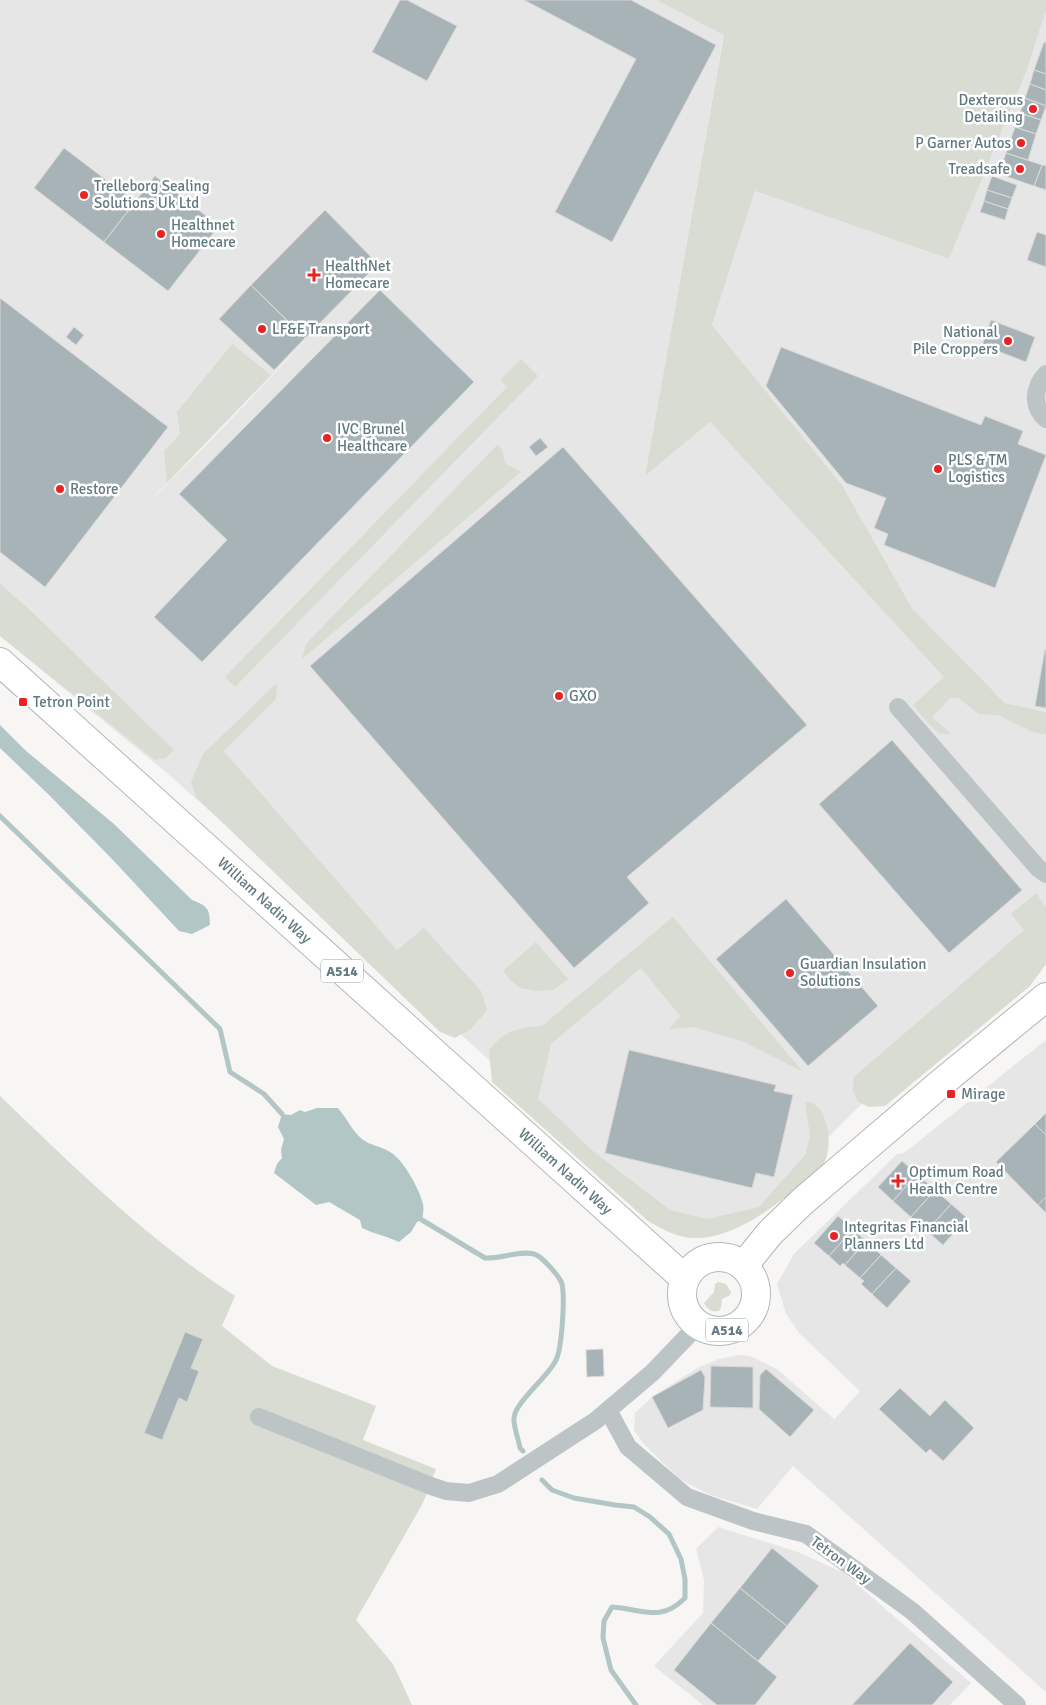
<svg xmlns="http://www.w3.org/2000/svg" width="1046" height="1705" font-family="Signika,sans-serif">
<rect width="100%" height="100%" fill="#f7f6f4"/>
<path fill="#e5e6e5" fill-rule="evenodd" d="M0,0h730l-85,476 65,-54 279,289 57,16v192l-287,288 -50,20 -41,-8 -500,-445 -168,-138zM326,319l-115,121 -78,78z
M1046,10v702l-41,-9 -93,-95 -70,-123 -130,-160 43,-134 194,68 78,-189z
M1046,1040v652l-253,-226 -36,43 -47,-14 -32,-17 -35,-35 -9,-13 1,-17 17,-16 47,-30 20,-8 20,-4 11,1 27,13 57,50 -10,12 36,-40 -60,-57 -14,-20 -9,-30 17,-30 103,-100 7,-1z
M718,1527l80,25 46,21 127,110 -21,22h-247l-49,-39 49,-53 1,-33 -8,-31z"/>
<path fill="#d8dcd3" d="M657,0h389v10l-19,60 -78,189 -194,-68 -43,134 130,160 70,123 93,95 41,9v22l-13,-2 -35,-17 -19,-1 -21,-16h-8l-18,19 19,17 -12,-1 -10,-9 -16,-19 31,-28 -234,-255 -65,54 79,-441z
M232,344l39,31 -104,108 -3,-32 16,-17 -3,-22z
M521,359l17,17 -303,311 -10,-10 282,-290 -7,-7z
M498,444l5,8 1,8 2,4 15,8 -219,187 4,-15z
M0,584l29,25 145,141 -9,8 -10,2 -155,-124z
M277,683l-1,16 -52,52 173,199 27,-22 57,63 6,19 -16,19 -16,9 -15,-6 -243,-234 -6,-16 12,-28z
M1036,893l10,14v57l-16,22 -145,120 -16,1 -11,-5 -5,-12 1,-13 170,-147 -13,-16z
M673,917l129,154 -60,-30 -49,-14 -24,2 11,-13 -39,-48 -90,76 -13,55 55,52 77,59 37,9 52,-12 47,-53 4,-19 -5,-33 8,1c2,2 6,5 8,8 8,13 11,38 3,52 -2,5 -9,9 -14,13 -28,26 -73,61 -112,62 -19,1 -34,-8 -50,-17l-156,-139 -3,-32c16,-20 28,-22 53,-24z
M536,942l32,37 -14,11 -16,1 -18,-3 -10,-8 -7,-9z
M0,1096c74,71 148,144 235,200l-13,30 50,40 104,40 -13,34 73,29 -13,34 -67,117 37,44 19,41h-412z
M718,1282l8,2 5,8 -1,3 -8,4 -1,9 -2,3c-8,1 -11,-1 -15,-8l10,-11 1,-8z"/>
<path fill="#b3c6c6" d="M0,725l25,25 89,74 78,76c15,6 18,8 18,25l-18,9 -13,-3 -67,-72 -63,-64 -49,-47z
M317,1108h21c9,10 14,23 24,31 9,7 19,7 28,13 13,7 30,38 33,52 1,5 0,11 -1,16l-5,2 -6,10 -12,10c-12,-6 -25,-8 -37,-14l-2,-8 -31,-18 -13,3 -42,-32 3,-9 5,-6 -1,-8 3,-11 -6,-12 4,-13 9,1 9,-5 5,2z"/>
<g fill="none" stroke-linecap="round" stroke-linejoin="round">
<path stroke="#b3c6c6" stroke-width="5" d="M0,816l220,213 10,43 34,22 18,20
M422,1220l63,38c16,1 35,-8 49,-4 8,2 26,23 28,30 3,14 0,64 -6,76 -7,16 -41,42 -42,58 -1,8 5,22 6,30l3,3
M542,1480l10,10 22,8 41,7 19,2 16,10 19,17 12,25 4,20v19c-25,25 -42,11 -73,9l-8,14 -1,17 8,32 25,35"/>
</g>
<path fill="#a7b3b6" stroke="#d8d8d6" d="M400,0h7l50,26 -30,55 -55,-29z
M524,0h107l85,45 -104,197 -57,-30 81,-153z
M1044,42l2,1v31l-12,-4z
M1034,70l12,4v16l-16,-6z
M1030,84l16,6v16l-21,-8z
M1025,98l21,8 -5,14 -21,-7z
M1020,113l21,7 -5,14 -21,-7z
M1015,127l21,7 -8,26 -22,-7z
M64,148l71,54 -31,40 -70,-54z
M1006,153l36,12 -8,21 -35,-12z
M1042,165l4,1v24l-12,-4z
M155,176l64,50 -51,65 -64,-49z
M992,176l25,9 -5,13 -25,-8z
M987,190l25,8 -4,11 -24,-8z
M984,201l24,8 -3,11 -25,-8z
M325,210l53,54 -73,74 -54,-53z
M1037,232l9,3v32l-19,-7z
M251,285l54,53 -31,32 -55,-51z
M380,290l94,92 -272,280 -48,-45 73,-77 -48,-46z
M0,298l168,129 -123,160 -45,-35z
M991,320l44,17 -9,25 -44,-17z
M74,327l10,8 -8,10 -10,-8z
M781,347l200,78 4,-9 38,15 -5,13 28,11 -51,133 -111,-43 4,-11 -14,-6 12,-30 -40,-15 -80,-97z
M540,438l8,9 -12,9 -7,-9z
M563,447l244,278 -180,152 22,26 -75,65 -264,-302z
M1045,649l1,1v58l-11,-2z
M892,740l130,150 -73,63 -130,-149z
M786,899l92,107 -70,60 -92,-107z
M629,1050l147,35 -2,6 19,4 -19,82 -18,-4 -4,15 -147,-35z
M1046,1113v22l-11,-11z
M1035,1124l11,11v62l-8,8 -42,-43z
M902,1161l15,13 -24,27 -15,-14z
M917,1174l18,16 -24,27 -18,-16z
M935,1190l16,14 -24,27 -16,-14z
M1046,1197v16l-8,-8z
M951,1204l16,14 -24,27 -16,-14z
M838,1216l15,13 -24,27 -15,-13z
M853,1229l13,12 -21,24 -2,-2 -3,3 -11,-10z
M866,1241l15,14 -21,23 -15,-13z
M881,1255l15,13 -24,26 -11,-10 3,-3 -4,-3z
M896,1268l15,13 -24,27 -15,-14z
M185,1332l18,7 -12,29 8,3 -12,31 -8,-4 -17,42 -18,-7z
M603,1349l1,27 -17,1 -1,-27z
M711,1366l42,1v41l-43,-1z
M766,1369l48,41 -24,27 -31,-28 1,-34z
M701,1370l4,7 -2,33 -35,18 -16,-31z
M900,1388l30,28 15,-16 29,28 -31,33 -13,-12 -4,4 -47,-44z
M772,1548l47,38 -32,40 -47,-38z
M740,1588l47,38 -29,35 -47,-38z
M711,1623l66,54 -22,28h-38l-43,-35z
M910,1643l43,39 -21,23h-80z"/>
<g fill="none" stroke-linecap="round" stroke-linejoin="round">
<g stroke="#b1b8ba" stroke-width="30">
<g id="primary">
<path id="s1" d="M0,662l685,617"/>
<circle cx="719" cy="1294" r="37"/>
<path d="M744,1265l26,-32 33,-32 137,-117 106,-87"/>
</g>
</g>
<path stroke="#bdc4c6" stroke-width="18" d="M1046,374c-12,13 -15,32 0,45
M898,707l140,161 8,6
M608,1410l20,37 59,50 66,24 53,13 106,77 105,94
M259,1417l172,69 15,5 23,2 29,-9 97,-63 58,-49 45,-47"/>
<use href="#primary" stroke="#fff" stroke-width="28"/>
</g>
<g fill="#e92224" stroke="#fff" stroke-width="2">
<circle cx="1033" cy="109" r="5"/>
<circle cx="1021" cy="143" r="5"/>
<circle cx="1020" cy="169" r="5"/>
<circle cx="84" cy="195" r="5"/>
<circle cx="161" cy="234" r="5"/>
<path d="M311.5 267.5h5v5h5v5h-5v5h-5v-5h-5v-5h5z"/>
<circle cx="262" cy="329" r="5"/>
<circle cx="1008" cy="341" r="5"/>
<circle cx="327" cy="438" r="5"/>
<circle cx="938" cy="469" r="5"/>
<circle cx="60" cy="489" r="5"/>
<circle cx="559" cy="696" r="5"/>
<rect x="18" y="697" width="10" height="10" rx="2.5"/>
<circle cx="790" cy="973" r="5"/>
<rect x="946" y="1089" width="10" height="10" rx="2.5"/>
<path d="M895.5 1173.5h5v5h5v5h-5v5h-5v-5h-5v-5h5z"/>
<circle cx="834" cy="1236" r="5"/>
</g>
<g text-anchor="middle" stroke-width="5" stroke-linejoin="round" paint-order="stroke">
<g fill="#fff" stroke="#90a2a6" stroke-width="1">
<rect x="321" y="959.5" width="42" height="23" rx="4"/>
<rect x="706" y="1318.5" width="42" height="23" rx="4"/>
</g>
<g font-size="14" font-weight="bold" fill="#617a80">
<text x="342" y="976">A514</text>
<text x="727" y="1335">A514</text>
</g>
<g font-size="15" fill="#617a80" stroke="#fff" text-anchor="start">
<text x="1023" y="105" text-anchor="end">Dexterous<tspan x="1023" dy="17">Detailing</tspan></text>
<text x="1011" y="148" text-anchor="end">P Garner Autos</text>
<text x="1010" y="174" text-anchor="end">Treadsafe</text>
<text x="94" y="191">Trelleborg Sealing<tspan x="94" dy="17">Solutions Uk Ltd</tspan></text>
<text x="171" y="230">Healthnet<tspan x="171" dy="17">Homecare</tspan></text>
<text x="325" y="271">HealthNet<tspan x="325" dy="17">Homecare</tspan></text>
<text x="272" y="334">LF&amp;E Transport</text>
<text x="998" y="337" text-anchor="end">National<tspan x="998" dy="17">Pile Croppers</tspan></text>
<text x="337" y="434">IVC Brunel<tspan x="337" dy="17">Healthcare</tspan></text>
<text x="948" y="465">PLS &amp; TM<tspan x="948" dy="17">Logistics</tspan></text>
<text x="70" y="494">Restore</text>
<text x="569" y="701">GXO</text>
<text x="33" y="707">Tetron Point</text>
<text x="800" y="969">Guardian Insulation<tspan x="800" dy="17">Solutions</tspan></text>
<text x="961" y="1099">Mirage</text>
<text x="909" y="1177">Optimum Road<tspan x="909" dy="17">Health Centre</tspan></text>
<text x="844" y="1232">Integritas Financial<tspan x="844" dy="17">Planners Ltd</tspan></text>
</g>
<g font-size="15" fill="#617a80" stroke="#fff">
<text dy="5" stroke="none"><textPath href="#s1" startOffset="356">William Nadin Way</textPath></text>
<text dy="5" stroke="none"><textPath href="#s1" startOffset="761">William Nadin Way</textPath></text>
<text transform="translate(841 1560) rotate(36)" y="5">Tetron Way</text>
</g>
</g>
</svg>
